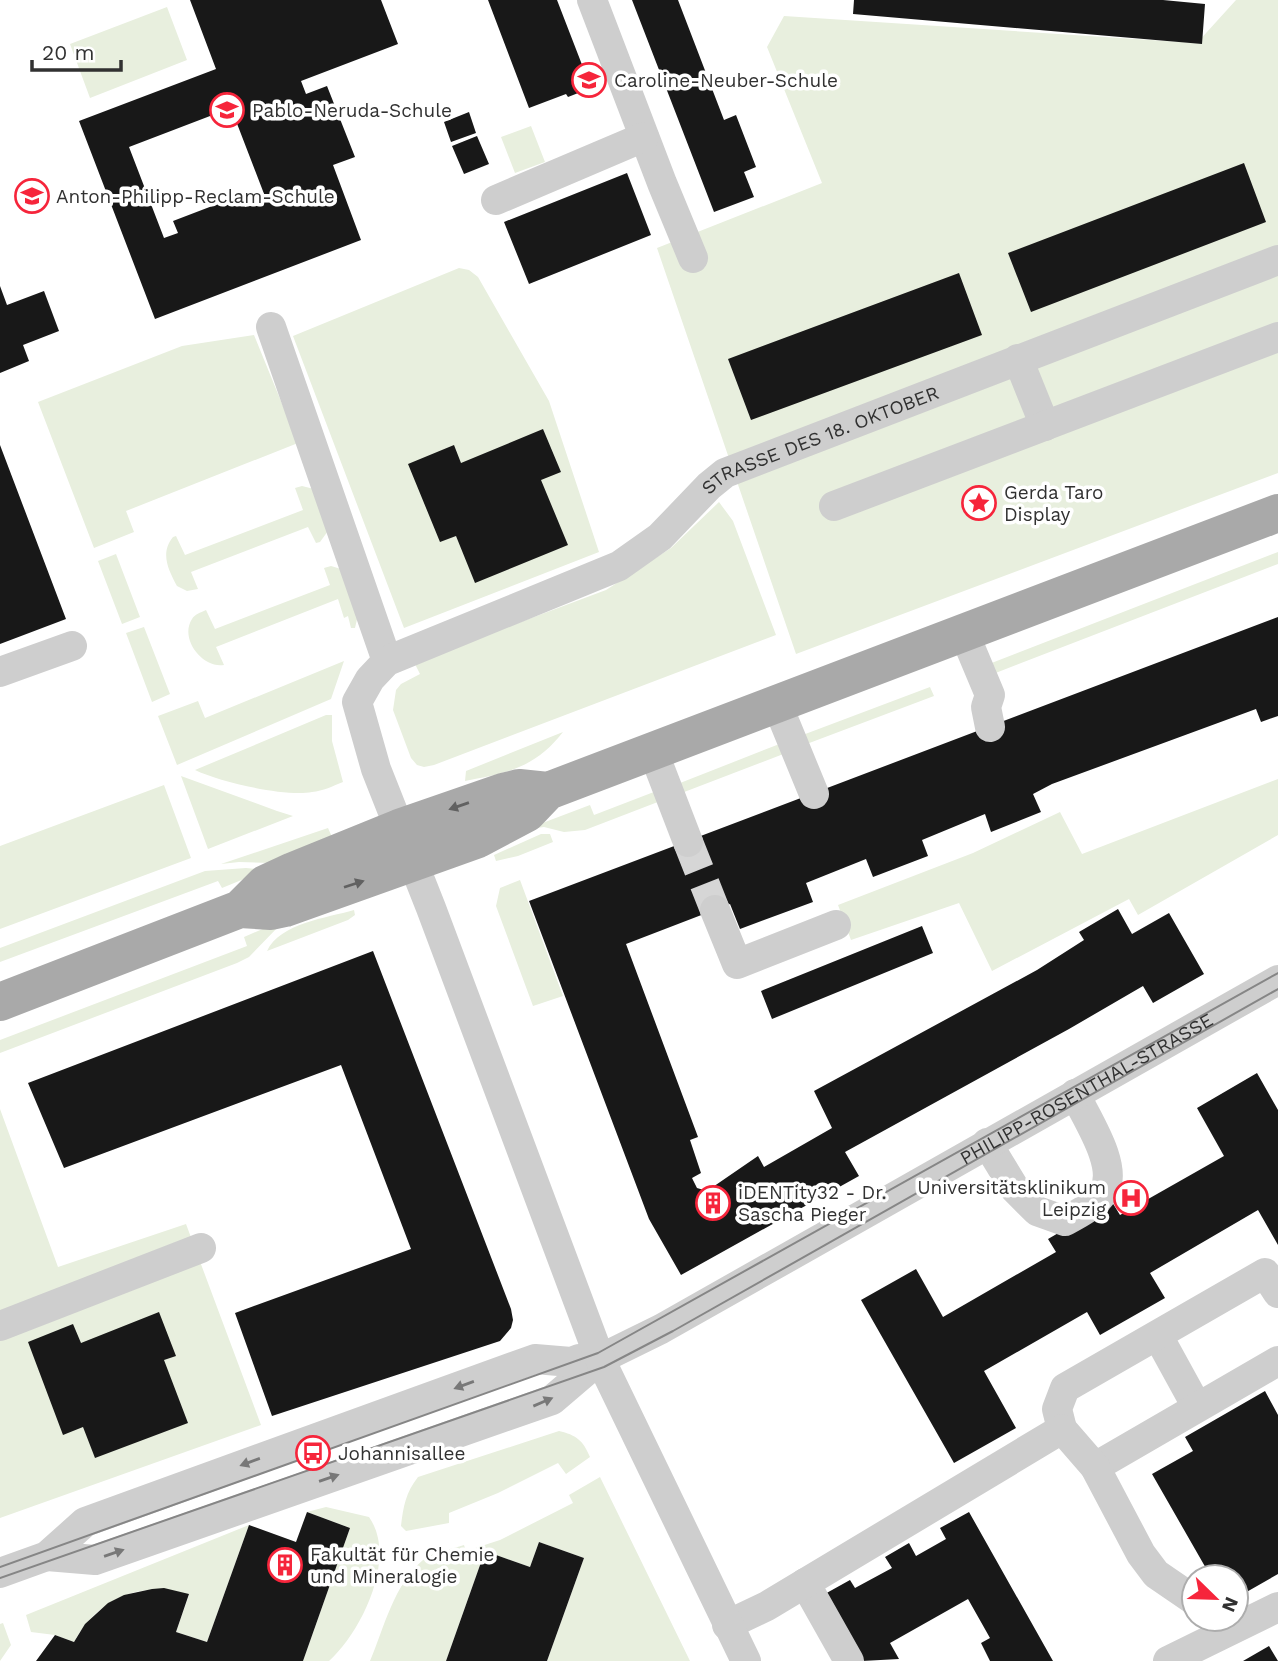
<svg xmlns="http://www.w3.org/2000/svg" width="1278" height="1661" font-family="'Work Sans',sans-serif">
<rect width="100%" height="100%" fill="#fff"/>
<path fill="#e8efde" d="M1236,0h42v473l-482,181 -139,-406 165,-65 -55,-136 17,-31 413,27z
M167,7l20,53 -97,38 -20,-54z
M531,126l14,36 -30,11 -14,-36z
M459,268l10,2 9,7 71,124 50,151 -195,76 -111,-292z
M254,335l44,108 -172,68 8,21 -40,16 -56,-146 144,-56z
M302,486l12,3 14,42 -8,11 -4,1 -8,-16 -117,45 7,17 -11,2 -10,-5c-9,-17 -17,-33 -4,-49l3,-1 9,19 118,-45 -8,-22z
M719,502l14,19 43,114 -342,130 -10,2 -7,-2 -6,-7 -18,-48 3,-20 5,-6 19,-10 -6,-12 192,-72 65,-42z
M1278,552v12l-285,110 -4,-10z
M116,554l24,63 -18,7 -24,-63z
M331,566l10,3 17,46 -3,13h-4l-3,-12 -4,2 -6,-19 -122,48 8,18c-21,4 -45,-26 -32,-46 3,-5 8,-6 14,-9l9,19 115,-44 -6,-17z
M144,627l26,67 -18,8 -26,-69z
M344,661l-13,38 -154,66 -19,-49 40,-15 7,17z
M930,687l4,9 -130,49 -4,-9z
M326,715h6v26l11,41c-10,4 -20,9 -31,10 -27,5 -92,-10 -117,-22z
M563,732c-28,36 -56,41 -98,49l1,-10z
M782,743l4,10 -107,41 -4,-9z
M181,776l96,35 16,5 -85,33z
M1278,779v56l-140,80 -9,-16 -137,72 -33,-68 -108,37 -13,-35 135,-52 87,-41 22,42z
M164,785l27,73 -191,71v-83z
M659,790l4,10 -78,30 -21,2 -20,-5 -20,3 66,-25 4,10z
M328,828l4,9 -61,26 -32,-1 -18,2z
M541,834h9l3,8 -35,14 -22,5 -2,-6z
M246,868l20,2 -44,18 -4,-7 -218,81v-14l205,-77z
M520,880l43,116 -30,10 -37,-100 4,-18z
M354,910l1,5 -7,5 -81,31c13,-28 60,-33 87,-41z
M280,925l-31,32 -12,6 -237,90v-13l247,-94 -3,-9 23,-10z
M0,1109l58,158 128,-43 75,201 -261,93z
M559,1431c17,4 24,9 31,26l-24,17 -8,-11 -60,30 -49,20v10l-43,8 -5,-5c2,-19 5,-34 17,-49z
M600,1477l90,184h-143l37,-103 -45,-16 -9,25 -45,-16 -39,110h-76c14,-33 24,-77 53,-101 10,-8 29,-11 41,-15l2,6 34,-11 73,-37 -4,-8z
M326,1507l43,10c29,41 -8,115 -40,144h-26l47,-133 -43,-16z
M249,1525l-42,117 -31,-10 13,-37c-47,-16 -92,4 -115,47l-19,-7 -24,-3 -5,-17z
M3,1623l8,22 -11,16v-37z"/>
<path fill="#181818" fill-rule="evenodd" d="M190,0h191l17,44 -97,37 5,13 21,-8 28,71 -22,8 28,75 -206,79 -76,-198 137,-52zM231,108l35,91 -21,8 -4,-12 -68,26 5,12 -14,5 -35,-91z
M488,0h69l34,88 -23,9 -2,-3 -37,14z
M632,0h46l46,120 12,-5 20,52 -12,5 10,25 -40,15z
M854,0h309l42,4 -3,40 -349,-30z
M469,112l7,21 -25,9 -7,-20z
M477,136l12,28 -25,10 -12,-28z
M1244,163l22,59 -235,90 -23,-59z
M627,173l24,62 -122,49 -25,-62z
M959,273l23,62 -231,85 -23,-61z
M0,286l7,19 37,-14 15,40 -36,14 6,16 -29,12z
M543,429l18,43 -20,8 27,65 -93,38 -19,-47 -16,6 -32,-78 46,-19 7,18z
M0,445l66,174 -66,25z
M1278,617v99l-17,6 -5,-13 -204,75 -19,10 8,18 -50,20 -6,-18 -63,26 6,16 -55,21 -7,-18 -60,24 7,19 -73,27 -10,-25 -104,40 72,193 -8,3 11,33 -9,5 5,10 10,3 51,-35 6,11 68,-39 -18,-37 223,-121 47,-30 -5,-8 39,-23 14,25 37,-21 35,61 -51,29 -10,-17 -74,43 -224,123 14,24 -178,99 -32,-56 -120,-318z
M922,926l11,27 -161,66 -11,-28z
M373,951l138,358 2,11 -2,8 -11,13 -228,75 -37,-103 176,-64 -70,-184 -277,103 -36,-85z
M1257,1073l21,37v135l-20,-35 -108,63 15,25 -65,37 -13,-23 -103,59 32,57 -62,35 -93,-163 55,-31 27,48 113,-65 -8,-13 64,-37 8,13 104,-59 -27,-48z
M159,1312l17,44 -12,4 24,63 -93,35 -12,-31 -20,8 -35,-93 45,-18 8,19z
M1265,1391l13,24v159l-42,24v-21h-25l-59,-103 41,-23 -8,-14z
M307,1512l43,16 -47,133h-267l19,-26 19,7 11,-18 23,-21 16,-8 28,-6 12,-1 25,6 -13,38 31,10 42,-117 47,17z
M969,1512l84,149h-63l-9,-18 9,-5 -22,-39 -78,44 9,16 -37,2 -39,-66 27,-15 5,8 37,-20 -7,-11 24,-14 7,13 30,-17 -6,-11z
M539,1542l45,16 -37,103h-101l39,-110 45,16z
M1269,1646l9,15h-35z"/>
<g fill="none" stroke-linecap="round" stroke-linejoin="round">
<path stroke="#d6d6d6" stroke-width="30" stroke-dasharray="30 15" stroke-linecap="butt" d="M688,842l27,68"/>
<g stroke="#cecece" stroke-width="30">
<path d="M592,0l70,183 31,75"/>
<path d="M496,200l148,-63"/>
<path d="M271,327l116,334"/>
<path d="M1018,359l27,67"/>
<path d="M834,506l444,-169"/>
<path d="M964,633l26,62 -4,12 4,20"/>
<path d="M0,672l72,-26"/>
<path d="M777,704l37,90"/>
<path d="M653,751l35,91"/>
<path d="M715,910l22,54 99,-39"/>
<path d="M987,1143l28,46 22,22 28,10c13,-7 31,-16 39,-30 15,-25 -18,-73 -29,-97"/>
<path d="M0,1326l201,-78"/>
<path d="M1158,1336l39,71"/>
<path d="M1062,1429l-5,-20 8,-21 200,-115 13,20"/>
<path d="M1095,1467l183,-106"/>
<path id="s1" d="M47,1556l48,4 457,-160 48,-41 61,-30 617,-349"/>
<path d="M0,1573l47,-17 38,-34 450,-163 36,3 8,-3h21"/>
<path d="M805,1583l44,78"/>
<path d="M727,1625l40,-19 295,-177 33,38 46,87 15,20 38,26"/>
<path id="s2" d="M746,1661l-146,-302 -169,-451 -55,-139 -19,-67 13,-23 17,-18 232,-95 41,-29 49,-51 16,-13 553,-213"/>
<path d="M1168,1661l110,-54"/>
</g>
<path stroke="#a9a9a9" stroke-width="38" d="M240,909l25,-25 28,-13 106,-43 104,-36 16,-4 29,3 730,-278
M0,1002l240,-93 31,2 14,-3 193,-69 49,-26 21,-22"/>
<path stroke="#868686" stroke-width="2" d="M0,1567l598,-214 680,-380
M0,1578l604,-211 69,-36 605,-342"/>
</g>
<defs><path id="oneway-solid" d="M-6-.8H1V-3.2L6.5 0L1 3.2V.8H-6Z" transform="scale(1.75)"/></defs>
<g fill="#616161">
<use href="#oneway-solid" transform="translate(459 806) rotate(161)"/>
<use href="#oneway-solid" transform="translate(354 884) rotate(-18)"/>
</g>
<g fill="#787878">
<use href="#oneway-solid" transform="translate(464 1385) rotate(160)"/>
<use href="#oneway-solid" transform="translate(543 1402) rotate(-23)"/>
<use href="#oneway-solid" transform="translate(250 1462) rotate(160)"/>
<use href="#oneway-solid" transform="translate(329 1478) rotate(-19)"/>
<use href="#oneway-solid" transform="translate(114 1553) rotate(-19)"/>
</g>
<defs>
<g id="school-ring" transform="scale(1.75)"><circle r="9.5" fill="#fff" stroke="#f6253b" stroke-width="1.5"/><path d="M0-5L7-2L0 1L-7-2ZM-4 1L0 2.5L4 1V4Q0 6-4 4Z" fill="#f6253b"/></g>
<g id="sight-ring" transform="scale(1.75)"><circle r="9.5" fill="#fff" stroke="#f6253b" stroke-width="1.5"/><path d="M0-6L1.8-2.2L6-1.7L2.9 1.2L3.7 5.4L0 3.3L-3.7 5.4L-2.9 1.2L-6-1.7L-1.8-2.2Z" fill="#f6253b"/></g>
<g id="hospital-ring" transform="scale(1.75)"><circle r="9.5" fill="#fff" stroke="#f6253b" stroke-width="1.5"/><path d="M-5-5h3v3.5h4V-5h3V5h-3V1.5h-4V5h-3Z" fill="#f6253b"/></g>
<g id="building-ring" transform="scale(1.75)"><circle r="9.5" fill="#fff" stroke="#f6253b" stroke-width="1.5"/><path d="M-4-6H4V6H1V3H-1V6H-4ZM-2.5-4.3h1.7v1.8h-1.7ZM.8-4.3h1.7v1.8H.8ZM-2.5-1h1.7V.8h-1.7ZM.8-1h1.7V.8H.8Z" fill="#f6253b"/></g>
<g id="bus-ring" transform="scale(1.75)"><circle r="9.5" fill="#fff" stroke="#f6253b" stroke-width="1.5"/><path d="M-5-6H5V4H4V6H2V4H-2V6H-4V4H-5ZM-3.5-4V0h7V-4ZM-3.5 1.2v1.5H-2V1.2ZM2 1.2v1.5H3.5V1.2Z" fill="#f6253b"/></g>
</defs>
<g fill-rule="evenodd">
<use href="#school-ring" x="589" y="80"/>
<use href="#school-ring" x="227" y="110"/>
<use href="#school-ring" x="32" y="196"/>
<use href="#sight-ring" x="979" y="503"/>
<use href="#hospital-ring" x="1131" y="1198"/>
<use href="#building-ring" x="713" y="1203"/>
<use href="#bus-ring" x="313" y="1453"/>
<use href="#building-ring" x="285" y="1565"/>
</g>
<g text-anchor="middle" stroke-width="7" stroke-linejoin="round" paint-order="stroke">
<g font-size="19" fill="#313131" stroke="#fff" text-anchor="start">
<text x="614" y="87">Caroline-Neuber-Schule</text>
<text x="252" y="117">Pablo-Neruda-Schule</text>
<text x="56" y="203">Anton-Philipp-Reclam-Schule</text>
<text x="1004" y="499">Gerda Taro<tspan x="1004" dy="22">Display</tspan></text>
<text x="1106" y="1194" text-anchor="end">Universitätsklinikum<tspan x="1106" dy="22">Leipzig</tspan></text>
<text x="738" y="1199">iDENTity32 - Dr.<tspan x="738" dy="22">Sascha Pieger</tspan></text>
<text x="338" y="1460">Johannisallee</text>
<text x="310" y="1561">Fakultät für Chemie<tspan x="310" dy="22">und Mineralogie</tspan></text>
</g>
<g font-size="19" fill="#313131" stroke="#fff">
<text dy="7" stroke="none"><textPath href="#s2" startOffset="1580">STRASSE DES 18. OKTOBER</textPath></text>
<text dy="7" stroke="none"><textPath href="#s1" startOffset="1152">PHILIPP-ROSENTHAL-STRASSE</textPath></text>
</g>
</g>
<g transform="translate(1215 1598) rotate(113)"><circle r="33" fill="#ffffff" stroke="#adadad" stroke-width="2"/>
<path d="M0-5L12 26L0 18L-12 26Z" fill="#f6253b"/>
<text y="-10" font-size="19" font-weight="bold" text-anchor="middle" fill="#313131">N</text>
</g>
<path d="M32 60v10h89v-10" fill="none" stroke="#313131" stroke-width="3.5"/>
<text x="42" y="60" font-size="21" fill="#313131" stroke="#ffffff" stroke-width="5" paint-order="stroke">20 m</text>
</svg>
